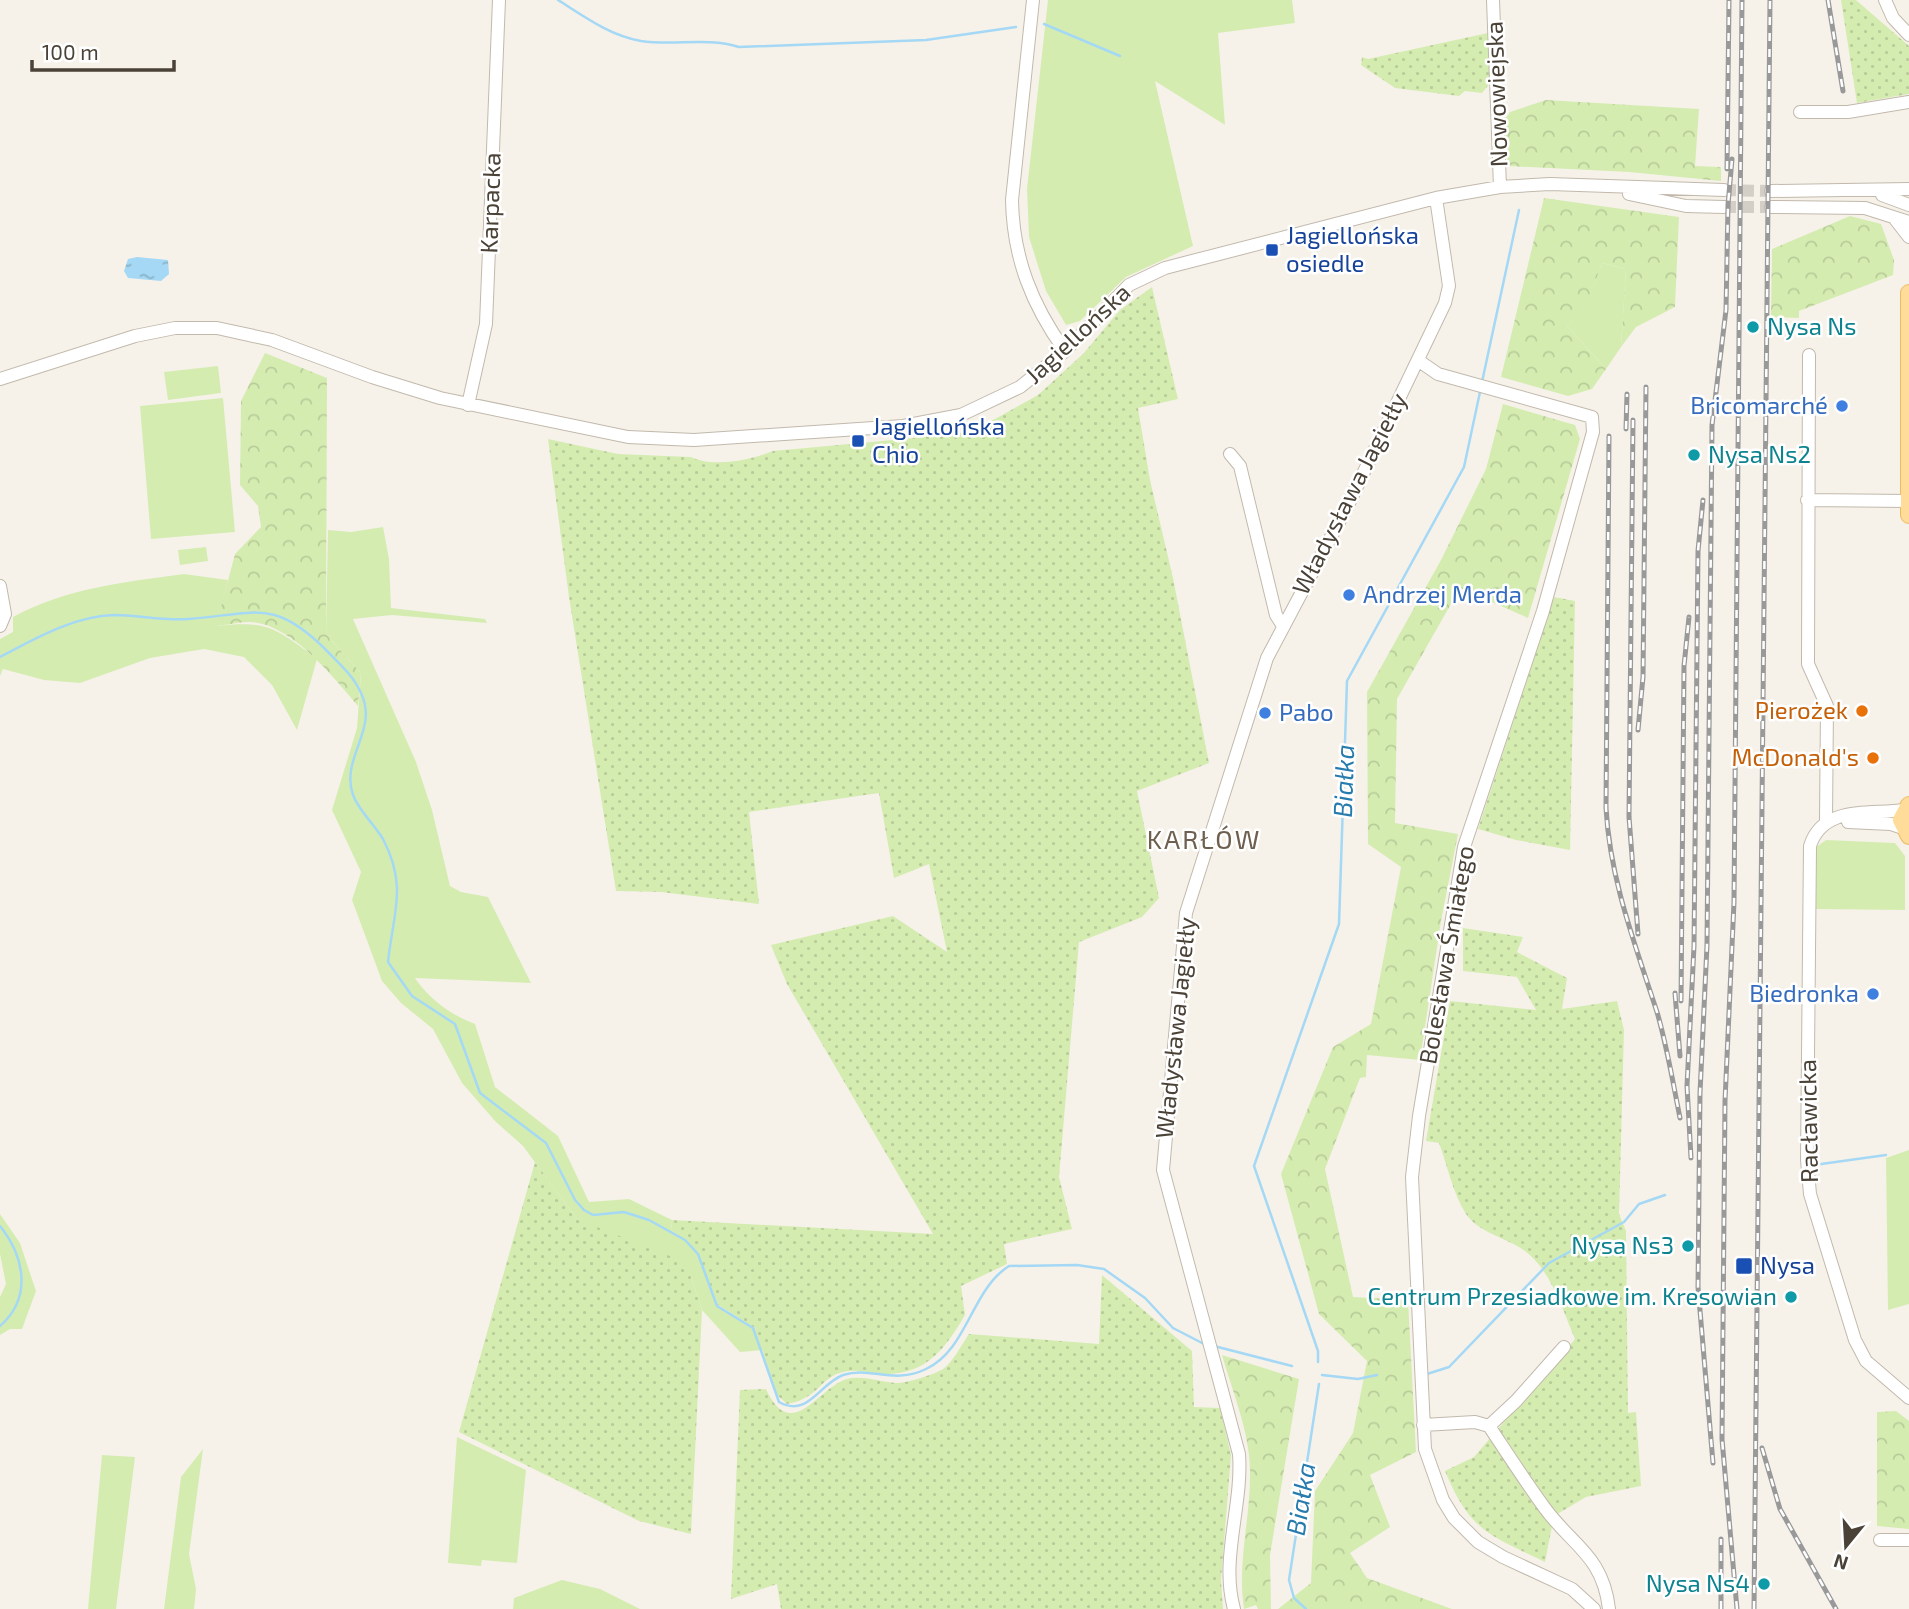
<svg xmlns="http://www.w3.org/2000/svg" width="1909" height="1609" font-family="'Exo 2',sans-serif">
<defs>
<pattern id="forest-crowns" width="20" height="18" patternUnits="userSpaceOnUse" patternTransform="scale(1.75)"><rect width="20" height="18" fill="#d5ecb1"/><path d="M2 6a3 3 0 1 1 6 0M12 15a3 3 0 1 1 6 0" fill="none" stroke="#b8cc99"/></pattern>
<pattern id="garden-dots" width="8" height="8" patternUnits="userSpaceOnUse" patternTransform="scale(1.75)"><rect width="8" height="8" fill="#d5ecb1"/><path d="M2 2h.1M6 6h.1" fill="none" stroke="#b8cc99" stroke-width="1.8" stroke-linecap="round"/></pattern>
<pattern id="water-ripples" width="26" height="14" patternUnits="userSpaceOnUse" patternTransform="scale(1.75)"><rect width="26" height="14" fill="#a4d8f5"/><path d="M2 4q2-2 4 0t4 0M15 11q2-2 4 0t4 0" fill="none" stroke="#88b1c7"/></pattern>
</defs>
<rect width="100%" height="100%" fill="#f6f2ea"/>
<path fill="#d5ecb1" d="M1048,0h244l3,23 -77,10 7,92 -70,-44 38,165 -67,31 -46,44 -14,4 -20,-34 -17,-54 -2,-48z
M1602,263l24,6 -5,78 -15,22 -39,-43 19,-20z
M218,366l3,27 -53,7 -4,-28z
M223,398l12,134 -84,7 -11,-133z
M383,527l6,32 2,49 94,11 2,4 -95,-8 -39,4 63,143 16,48 18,76 11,6 27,5 43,86 -116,-5c14,21 36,37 60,46l20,63 63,49 31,66 40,-3 43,21 -1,9 27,24 20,53 37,22 9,22 -24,2 -38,-42 -11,-34 -114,-57 -54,-73 -28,-25 -33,-38 -29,-54 -32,-26 -19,-22 -30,-81 9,-28 -29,-62 25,-82 4,-55 -35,-39 2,-104 23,2z
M206,547l2,14 -28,4 -2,-15z
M184,574l44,6 -11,46c51,-6 60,3 100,33l-20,71 -25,-45 -28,-28 -40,-8 -54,9 -70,25 -36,-3 -41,-11 -3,7v-37l13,-7v-15c53,-29 112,-35 171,-43z
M1826,840l69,3 10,13v54l-91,-1 1,-61z
M1909,1150v154l-21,6 -2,-152z
M0,1214l20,29 16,48 -14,38h-12l-10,6v-38l6,-13 -6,-30z
M457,1437l69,33 -9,93 -35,-3 -1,6 -33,-3z
M203,1449l-14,105 7,35 -2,20h-30l17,-132z
M102,1455l33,2 -19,152h-28z
M562,1580l38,9 40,20h-127l1,-11z"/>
<path fill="url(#forest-crowns)" d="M1546,100l153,9 -4,57 26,1v14l-92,-9 -121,-6 -4,-46 6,-8z
M1544,198l135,19 -4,90 -39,20 -15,20 5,-78 -24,-6 -16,44 -19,19 39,43 -14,20 -24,7 -67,-19z
M1850,216l31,8 13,36 -1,15 -94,36v7l-28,-1 1,-68z
M265,353l62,25 -1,256 35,39 -3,33c-25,-29 -67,-83 -109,-84 -11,0 -22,3 -33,4l19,-72 26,-27 -3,-21 -18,-21 1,-84z
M1503,404l72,21 5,14 -52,179 -68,-30 -63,111 -2,124 63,11 -17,87 -21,139 -53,-5 -1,22 -6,1 -35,91 28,128 55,3 8,152 -46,23 20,52 -40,26 17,25 85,31h-174l33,-26 4,-92 38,-58 14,-72 -48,-47 -38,-140 52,-127 38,-23 30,-157 -33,-23 -1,-152 74,-132 45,-91z
M1222,1355l77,24 -29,176 1,54h-13l-2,-4 -12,4c-7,-46 6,-88 6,-134 1,-40 -17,-81 -28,-120z
M1896,1411l13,10v108l-32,-3v-114z"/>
<path fill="url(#garden-dots)" d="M1841,0h15l53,46v48l-52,9z
M1488,33l3,49 -9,11 -17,-2 -6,5 -64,-8 -34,-23 1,-8 6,2z
M1152,287l26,112 -40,9 12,72 23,98 36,185 -72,28 22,107 -17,19 -63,25 -20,235 13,52 -68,15 3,20 -46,22 4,29c-19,32 -37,59 -79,59 -15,0 -27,-6 -43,-2 -23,5 -24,27 -56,32l-10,-9 -22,-67 -37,-23 -20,-52 -27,-24 1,-9 261,14 -146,-250 -16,-39 122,-29 54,36 -18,-88 -35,14 -15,-85 -130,19 10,92 -98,-12 -45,-1 -47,-294 -21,-158 70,15 73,3c22,11 60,3 82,-6l185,-17 37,-15 43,-24 45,-41 37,-44z
M1554,597l21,4 -5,249 -54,-10 -38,-11z
M1463,928l60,9 -6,15 50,26 -5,31 55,-8 7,29 -5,184 7,17 2,182 8,-1 5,74 -55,11 -32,19 -9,46c-56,-27 -75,-31 -100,-91l29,-14 101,-118c-12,-28 -24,-69 -50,-88 -19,-14 -45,-17 -59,-37 -13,-20 -19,-50 -27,-71l-13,-2 24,-140 86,9 -19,-33 -54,-6z
M535,1162l42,57 98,39 16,18 11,34 -11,224 -52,-13 -180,-89z
M1102,1275l90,76 2,56 26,1 11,47 -10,125 2,29h-442l-4,-25 -46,15 9,-209 26,-1c26,56 52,-2 81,-10 17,-4 32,3 49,4 11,0 37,-8 47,-14 10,-7 19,-25 26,-35l130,10z"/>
<path fill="url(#water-ripples)" d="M137,257l31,3 1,14 -8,7 -33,-3 -4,-7 4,-12z"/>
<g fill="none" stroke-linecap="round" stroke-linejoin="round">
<path stroke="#a4d8f5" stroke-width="2.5" d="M558,0c27,17 51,35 83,41 33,5 65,-4 98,6l187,-7 90,-13
M1044,24l76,32
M1482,382l37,-172
M0,657c34,-18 74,-41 114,-42 25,0 49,6 74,4 68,-5 86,-22 140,33 13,13 26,25 33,41 18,37 -21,65 -8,102 6,16 21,29 30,44 25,48 10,74 5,123l24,34 43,28 25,69 66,50 29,57 9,10 9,5 31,-3 25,8 36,20 13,14 19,52 36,22 26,74c29,16 40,-18 64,-27 28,-9 50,10 83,-6 42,-20 45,-79 83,-103l68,-1 27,4 41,29 28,30 31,16
M1814,1165l72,-10
M0,1226c24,30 33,71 0,100
M1214,1346l78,20
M1318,1362v-11l-64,-185 85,-242 8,-243 117,-214 16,-75
M1427,1374l22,-7 100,-104 75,-41 15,-18 26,-9
M1322,1375l36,4 19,-4
M1306,1609l-12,-11 -5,-18 30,-196"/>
<path stroke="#d4cfc6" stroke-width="12" stroke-dasharray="12 6" stroke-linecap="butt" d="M1724,190l47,1
M1724,207h47"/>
<g stroke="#c2b9ac" stroke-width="14">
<path id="minor" d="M1033,0l-21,200c1,58 20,105 53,151
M1493,0l7,187
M1885,0l8,18 16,17
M1800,112h48l61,-10
M1771,191l138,-2
M1629,194l57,12 38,1
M1882,195l27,10
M1771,207l94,1 44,14
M1895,219l14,18
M1809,355l-1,309 19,42 -1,114
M1419,361l19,13 154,43 1,15 -50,179 -79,236 -45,269 -7,61 13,272 18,51 11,18 24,24 25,15 69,32 22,20
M0,379l135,-43 40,-8h42l55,12 100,37 68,21 188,39 66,3 209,-14 58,-11 59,-28 45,-36 64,-66 36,-17 271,-70 64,-11 50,-3 174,6
M468,405l18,-81 13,-324
M1230,454l10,12 36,149 7,11
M1807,500l102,1
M0,586l5,28 -5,12
M1904,810c-35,5 -81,-5 -94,36l-3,314 3,34 45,146 11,21 43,37
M1848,822l43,2 12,4
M1423,1425l52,-3 14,4 27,-25 48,-54
M1489,1426c18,27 36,55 55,81 27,38 59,48 65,102
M1880,1540h29
M1234,1609c-14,-50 9,-104 5,-155l-76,-284 23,-257 81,-255 82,-155 96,-200 4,-17 -13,-88"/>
</g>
<g stroke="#ebba63" stroke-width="18">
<path id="major" d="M1909,293v222
M1909,805l-8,15 8,16"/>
</g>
<use href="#minor" stroke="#fff" stroke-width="12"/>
<use href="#major" stroke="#ffdc9a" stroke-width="16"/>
<g stroke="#999" stroke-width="5">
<path id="rail" d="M1828,0l15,91
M1727,169l2,-169
M1633,420l-4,397 9,117
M1626,429l1,-35
M1609,436l-3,372c4,72 29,136 51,204 10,34 16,71 23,106
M1638,730l5,-53 3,-290
M1675,993l5,63
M1681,1001l3,-335 5,-49
M1691,1158l-4,-72 7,-140 4,-395 5,-51
M1762,1448l18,61 56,100
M1713,1463l-15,-176 2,-194 7,-148 5,-520 14,-115 2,-105 4,-46
M1721,1609v-70
M1737,1609l-15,-170 3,-338 9,-199 8,-902
M1754,1609l16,-1609"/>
</g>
<use href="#rail" stroke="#fff" stroke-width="2.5" stroke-dasharray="8" stroke-linecap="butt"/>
</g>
<g fill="#1a4fb4" stroke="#fff" stroke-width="2.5">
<rect x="1265" y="243" width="14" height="14" rx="3.5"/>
<rect x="851" y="434" width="14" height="14" rx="3.5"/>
<rect x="1735" y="1257" width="18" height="18" rx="3.5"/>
</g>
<g fill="#0f9aa8" stroke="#fff" stroke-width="2.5">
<circle cx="1753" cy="327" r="7"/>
<circle cx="1694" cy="455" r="7"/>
<circle cx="1688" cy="1246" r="7"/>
<circle cx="1791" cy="1297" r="7"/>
<circle cx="1764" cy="1584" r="7"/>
</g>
<g fill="#3f7fe0" stroke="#fff" stroke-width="2.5">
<circle cx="1842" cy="406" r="7"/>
<circle cx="1349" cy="595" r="7"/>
<circle cx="1265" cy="713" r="7"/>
<circle cx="1873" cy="994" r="7"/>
</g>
<g fill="#e8710a" stroke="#fff" stroke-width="2.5">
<circle cx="1862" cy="711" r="7"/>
<circle cx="1873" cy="758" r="7"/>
</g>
<g text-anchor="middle" stroke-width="5" stroke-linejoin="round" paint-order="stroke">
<g font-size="24" fill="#4a4237" stroke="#fff">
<text transform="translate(1497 94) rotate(-92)" y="8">Nowowiejska</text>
<text transform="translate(491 203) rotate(-88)" y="8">Karpacka</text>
<text transform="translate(1078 334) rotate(-43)" y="8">Jagiellońska</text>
<text transform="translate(1350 494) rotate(-63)" y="8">Władysława Jagiełły</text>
<text transform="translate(1447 955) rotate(-80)" y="8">Bolesława Śmiałego</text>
<text transform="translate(1176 1028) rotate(-84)" y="8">Władysława Jagiełły</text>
<text transform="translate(1809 1121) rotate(-91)" y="8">Racławicka</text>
</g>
<g font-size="24" fill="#164399" stroke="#fff" text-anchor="start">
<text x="1286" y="244">Jagiellońska<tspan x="1286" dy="28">osiedle</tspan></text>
<text x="872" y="435">Jagiellońska<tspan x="872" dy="28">Chio</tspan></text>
<text x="1760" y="1274">Nysa</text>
</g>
<g font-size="24" fill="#0d838f" stroke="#fff" text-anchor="end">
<text x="1767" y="335" text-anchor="start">Nysa Ns</text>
<text x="1708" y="463" text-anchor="start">Nysa Ns2</text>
<text x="1674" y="1254">Nysa Ns3</text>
<text x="1777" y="1305">Centrum Przesiadkowe im. Kresowian</text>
<text x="1750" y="1592">Nysa Ns4</text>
</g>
<g font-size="24" fill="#366cbe" stroke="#fff" text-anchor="end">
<text x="1828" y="414">Bricomarché</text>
<text x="1363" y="603" text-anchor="start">Andrzej Merda</text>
<text x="1279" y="721" text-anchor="start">Pabo</text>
<text x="1859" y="1002">Biedronka</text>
</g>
<g font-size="24" fill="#c56008" stroke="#fff" text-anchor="end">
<text x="1848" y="719">Pierożek</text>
<text x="1859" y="766">McDonald's</text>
</g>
<g font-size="26" font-style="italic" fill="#277bad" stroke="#fff">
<text transform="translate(1344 781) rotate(-88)" y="9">Białka</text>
<text transform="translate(1301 1499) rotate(-81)" y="9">Białka</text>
</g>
<g font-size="26" letter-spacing="2" fill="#6e5f4e" stroke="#fff">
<text x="1204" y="849">KARŁÓW</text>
</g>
</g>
<g transform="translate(1846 1546) rotate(198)" stroke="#ffffff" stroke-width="5" paint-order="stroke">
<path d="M0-5L12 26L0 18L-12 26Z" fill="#4a4237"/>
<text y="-10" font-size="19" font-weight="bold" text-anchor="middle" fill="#4a4237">N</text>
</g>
<path d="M32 60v10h142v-10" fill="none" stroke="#4a4237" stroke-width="3.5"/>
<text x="42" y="60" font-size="21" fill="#4a4237" stroke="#ffffff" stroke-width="5" paint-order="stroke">100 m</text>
</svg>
